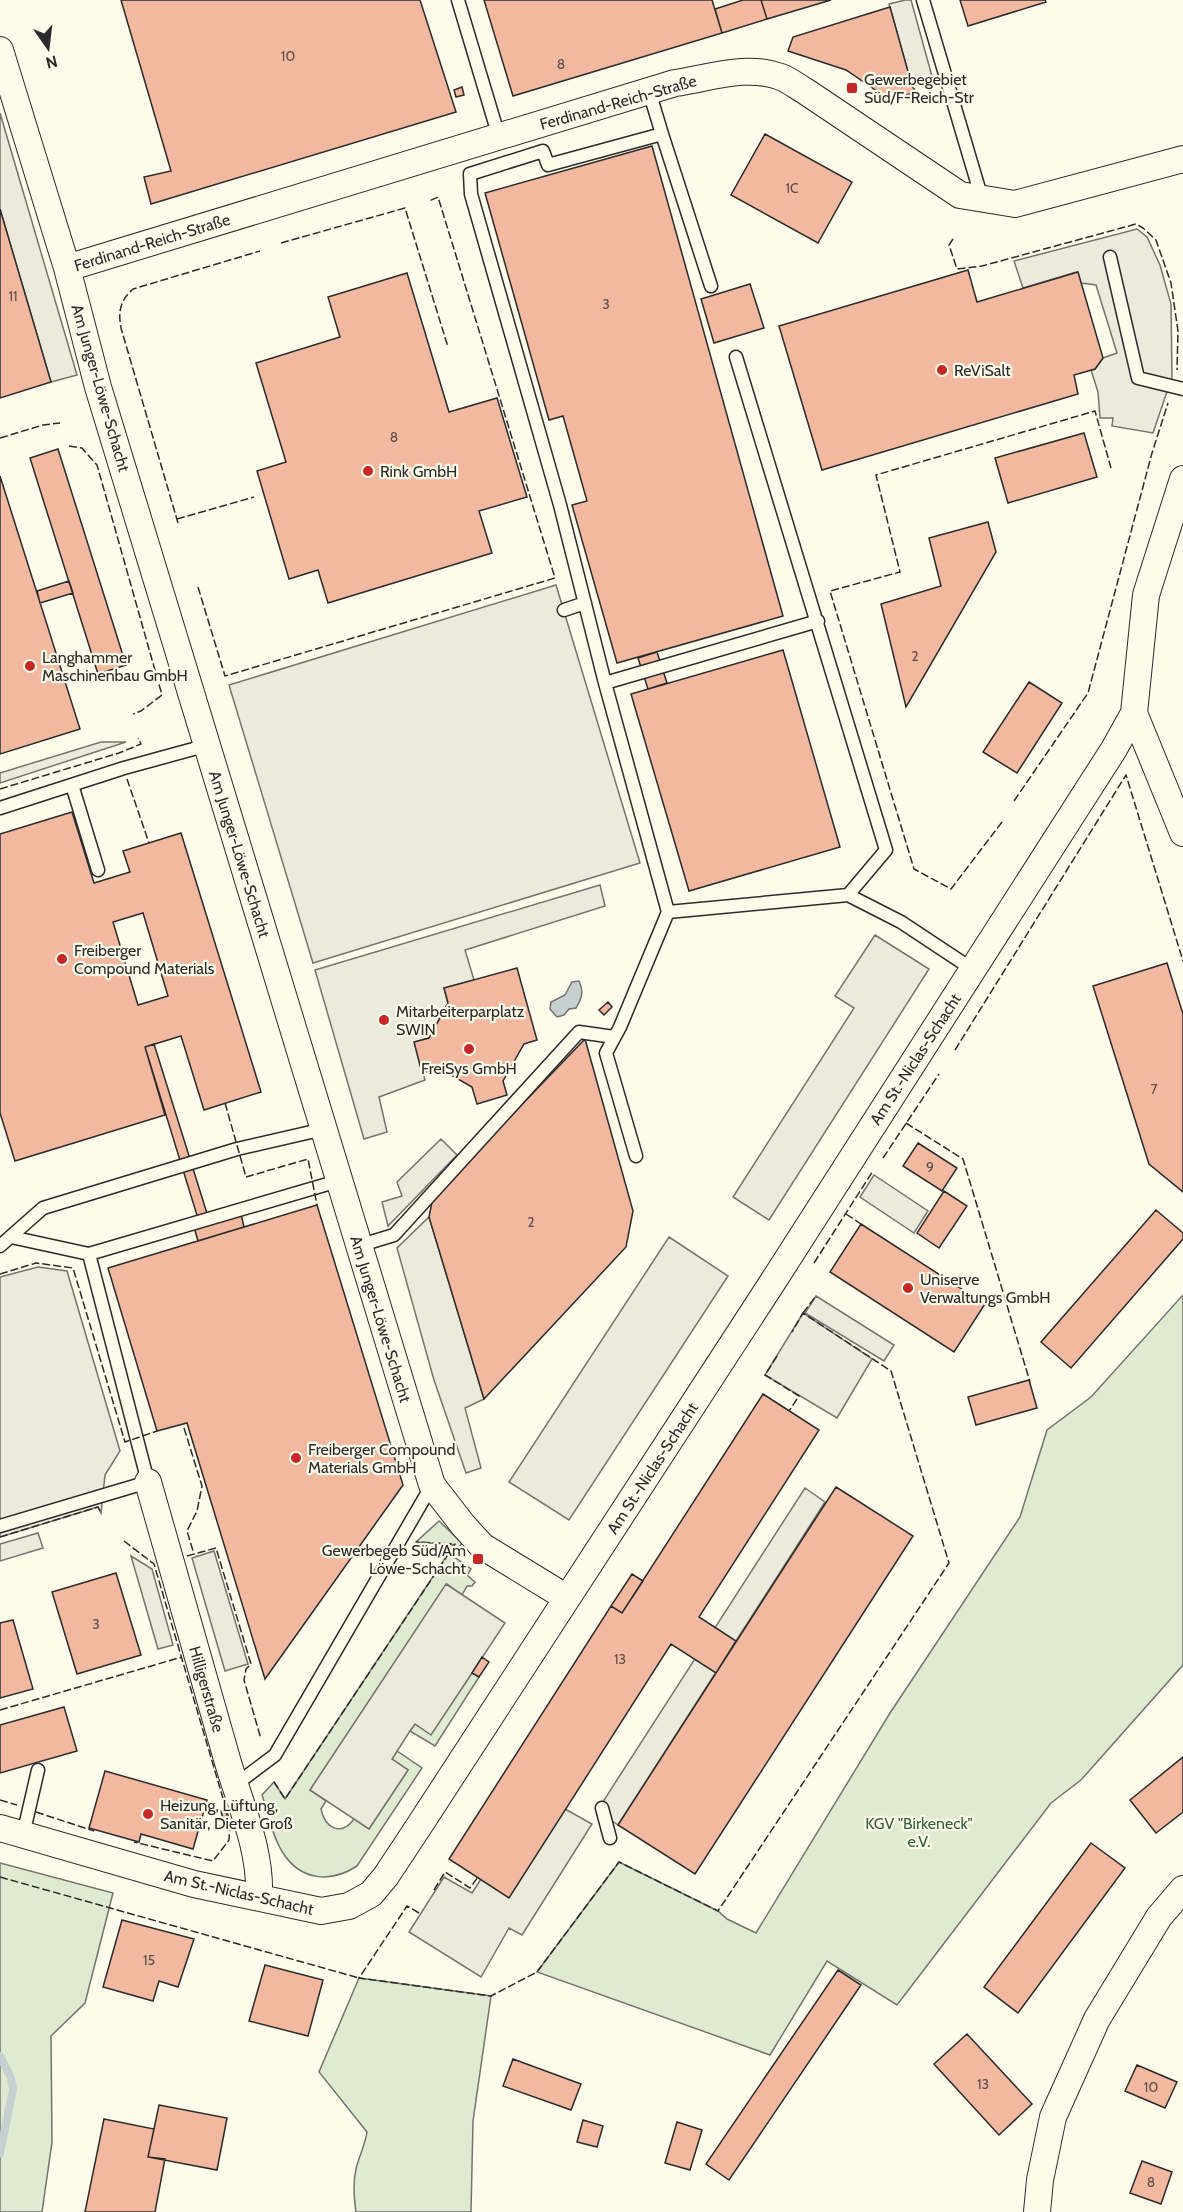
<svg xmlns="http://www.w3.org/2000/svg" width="1183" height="2212" font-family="Cabin,sans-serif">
<rect width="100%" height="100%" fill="#fdfbea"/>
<path fill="#deebd1" stroke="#74746e" stroke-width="1.5" d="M1183,1295v370l-102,115 -30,23 -154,202 -70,-44 -57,94 -233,-83 82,-110 99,49 9,8 29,14 134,-220 130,-196 27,-87 44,-33z
M439,1521l23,22 -9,13 18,13 -4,6 8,7 -3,4h-5l-5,9 -15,-11 -137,206 16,11 -5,8c4,19 20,28 33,10l15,10 39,-59 -16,-11 5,-8 25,17 -65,98c-26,17 -56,15 -74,-13 -11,-17 -15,-40 -21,-58l12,-13 11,17 169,-254 -38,-3z
M472,1673l7,4 -44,69 -25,-15 5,-7 16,10z
M0,1863l113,30 -28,110 -34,33 1,106 -10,70h-42z
M359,1978l132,18 -18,125 -2,91h-115c-2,-13 -3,-30 0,-43 3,-13 9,-24 11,-37l-48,-60z"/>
<path fill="#eceadb" stroke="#74746e" stroke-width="1.5" d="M905,0h6l22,80 -21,6 -23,-82z
M0,113l77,262 -26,7 -51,-173z
M1137,229l10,8 13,28 11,39 1,73 -19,56 -41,-7 1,-8h-13l-2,-26 -7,-22 4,-1 8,-11 14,-5 -21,-68 -15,-2 -4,-11 -54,16 -9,-27z
M556,585l84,278 -327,100 -84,-278z
M101,742h25l-126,41v-10z
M600,885l5,21 -140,44 9,30 -30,8 4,15 -19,35 -14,4 10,38 -46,17 8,35 -23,7 -49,-169z
M875,935l54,34 -160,251 -36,-23 121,-189 -19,-12z
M441,1139l16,16 -69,71 -6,-24 20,-6 -5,-14z
M874,1175l54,36 -14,22 -54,-36z
M429,1217l55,182 -19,9 16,60 -15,5 -32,-93 -37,-132z
M669,1237l59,39 -159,244 -60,-38z
M38,1267l29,4 53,180 -15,24 -4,38 -3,-6 -98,30v-260z
M816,1296l78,49 -10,16 -79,-48z
M803,1313l69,46 -35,59 -72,-43z
M805,1488l20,14 -207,323 -21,-14z
M38,1533l5,15 -43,13v-17z
M214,1551l34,113 -23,7 -33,-113z
M131,1556l21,13 21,76 -15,4z
M446,1584l59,39 -74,112 -16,-11 -5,7 -18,28 16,11 -39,59 -59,-39z
M565,1809l27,15 -70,111 -13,-7 -28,49 -72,-45 35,-55 28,16 9,-14z"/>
<path fill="#c7d0d0" stroke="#74746e" stroke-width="1.5" d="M579,981c5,11 3,17 -3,27l-7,1 -5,6 -7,2 -7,-8 1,-7 14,-7 7,-13z"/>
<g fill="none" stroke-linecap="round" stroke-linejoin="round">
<path stroke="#c7d0d0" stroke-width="8" d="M0,2056l11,22 2,11 -13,64"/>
</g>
<path fill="#f2b8a0" stroke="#2b2b2b" stroke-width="1.5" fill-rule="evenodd" d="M121,0h299l36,112 -305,92 -7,-27 27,-6z
M484,0h228l10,33 -209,63z
M743,0h18l6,19 -45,14 -7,-24z
M761,0h70l-64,19z
M960,0h85l1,2 -78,24z
M890,7l22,79 4,6 -26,8 -44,-30 -58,-19 5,-14z
M462,87l2,8 -8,2 -2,-7z
M765,134l87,48 -34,61 -87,-48z
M652,146l131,470 -166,47 -45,-158 15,-4 -24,-85 -14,4 -64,-227z
M0,209l51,173 -51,16z
M968,270l9,32 101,-30 25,86 -8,11 -21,6 4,19 -256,76 -43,-144z
M407,273l42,139 48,-14 30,99 -48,14 13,42 -164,50 -10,-33 -29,9 -32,-108 29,-9 -30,-99 84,-26 -12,-40z
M750,284l14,44 -50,15 -13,-44z
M1084,433l13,44 -89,26 -13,-45z
M58,449l68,216 -28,9 -68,-216z
M0,476l80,253 -80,25z
M988,522l8,30 -90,155 -25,-103 60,-18 -12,-48z
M69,581l4,12 -33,10 -3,-12z
M783,650l57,197 -151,44 -58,-197z
M657,652l10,31 -19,6 -10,-31z
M1029,682l33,21 -45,70 -34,-21z
M72,812l22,71 36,-11 -7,-21 58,-18 80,259 -57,18 -23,-74 -36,11 20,68 -150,46 -15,-48v-279zM143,913l25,83 -30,9 -25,-83z
M1167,963l16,51v178l-34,-28 -56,-178z
M517,968l20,72 -13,4 -21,37 4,14 -30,9 -5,-17 -33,-19 -17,5 -8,-31 15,-4 19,-35 -4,-15z
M608,1002l4,5 -8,8 -5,-5z
M585,1039l48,172 -7,36 -142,152 -55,-182 4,-20z
M154,1044l56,179 -10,2 -55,-178z
M918,1143l39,25 -15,23 -39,-25z
M944,1191l23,15 -28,42 -22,-15z
M317,1205l86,280 -138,194 -78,-256 -30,8 -49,-163z
M1156,1210l27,23v6l-112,129 -30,-26z
M241,1214l3,13 -46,14 -4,-14z
M861,1224l124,80 -31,48 -124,-80z
M1029,1380l8,28 -61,17 -8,-28z
M763,1394l56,36 -120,187 37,24 -20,32 -45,-29 -162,254 -60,-39 162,-253 11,7z
M836,1487l77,49 -218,338 -77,-49z
M116,1573l25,82 -64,19 -25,-82z
M632,1574l11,7 -21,32 -11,-7z
M13,1620l20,69 -33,9v-75z
M482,1657l7,5 -10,15 -7,-4z
M64,1707l13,44 -77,22v-48z
M1183,1757v55l-27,21 -26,-33z
M105,1771l102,29 -14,49 -52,-15 -2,8 -50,-14z
M225,1810l4,11 -5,2 -3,-12z
M1091,1843l34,25 -107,145 -34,-26z
M122,1920l72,19 -16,48 -19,-6 -6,20 -50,-14z
M265,1965l58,15 -15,56 -59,-15z
M838,1970l23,15 -132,195 -23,-16z
M967,2034l65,70 -33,31 -65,-71z
M513,2059l68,25 -10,26 -68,-24z
M1137,2065l40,17 -12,26 -40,-17z
M159,2105l68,13 -10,52 -69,-13z
M104,2119l50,10 -6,28 17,2 -10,53h-70z
M583,2120l20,6 -6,21 -20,-5z
M677,2122l25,8 -12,40 -25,-7z
M1142,2161l30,11 -11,32 -31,-11z"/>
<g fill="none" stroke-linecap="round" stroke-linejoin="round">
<g stroke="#2b2b2b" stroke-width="15">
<path id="lane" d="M458,0l41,137
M923,0l59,199
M649,91l13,43
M1110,257l28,121 45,11
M711,286l-49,-152 -114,31 -5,-14 -73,23 1,20 89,311 45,178 63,229 180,-17 53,27 71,47
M736,357l150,493 -38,45
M564,610l21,-7
M605,683l213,-62
M72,785l26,85
M0,808l124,-40 84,-23
M636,1156l-30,-103 14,-26 48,-115
M11,1237l78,17
M0,1246l43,-38 194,-59 87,-20
M358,1246l36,-11 185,-203 35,5
M0,1526l148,-44 -59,-228 249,-73
M235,1785l40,-30 157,-270
M602,1808l8,30
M23,1835l15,-65"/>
</g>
<g stroke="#2b2b2b" stroke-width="28">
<path id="street" d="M0,50l67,218 31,119 334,1098 31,40 19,21 85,52
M67,268l608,-185c35,-5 71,-19 106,-6 8,3 17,10 24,14l155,104 55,9 168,-45
M1134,713l49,120
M148,1482c26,93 53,185 79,277 13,46 34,89 32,137
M0,1828l194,56 127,27 28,-5 22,-12 15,-18 35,-53 353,-543 340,-531 20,-36 12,-118 37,-116
M1037,2212l3,-32 13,-63 44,-98 62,-102 24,-28"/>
</g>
<use href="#lane" stroke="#fdfbea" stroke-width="12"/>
<use href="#street" stroke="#fdfbea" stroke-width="26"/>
<path stroke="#2b2b2b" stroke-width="1.5" stroke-dasharray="8 3" stroke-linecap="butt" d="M953,239l-4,6 8,24 25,-3 154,-42 7,4 13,12 15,43 7,48 -1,39
M281,243l124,-35 43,139
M0,438l43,-13 17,-2
M69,446l13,2 15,17 65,230 -21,16 -8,3
M177,519l77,-22
M178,523l-57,-195c-3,-16 -1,-28 12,-39l127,-38
M198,587l27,89 330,-98 -117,-381 -9,4
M127,779l22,64
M0,789l119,-36 22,-9 -3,-6
M1014,801l74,-108 64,-240 16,-50
M1002,822l-51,67 -37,-20 -84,-278 70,-19 -24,-97 219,-64 16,57
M955,1050l171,-275 57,186
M225,1103l21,74 62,-18 9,46
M906,1123l57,36 67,223
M883,1158l56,-84
M846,1214l15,10
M814,1263l59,-92
M0,1274l36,-11 37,5 52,174 32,-11
M803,1313l13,-17
M777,1356l-12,19 34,21 -10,15
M184,1428l18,58 -5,25 -10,20 7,23
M0,1537l98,-30 3,6
M124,1541l30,23 76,258 -1,18 -16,21 -79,-19
M187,1556l29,-8 35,116 -5,5 -2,11 17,59
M0,1710l182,-53
M274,1782l11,17 170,-255 -39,-2
M0,1800l17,5
M36,1812l58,19
M0,1877l359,101
M434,1890l11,-18 25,16 8,-11
M419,1913l-12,-7 -48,72 132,18 46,-24 82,-110 99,49 231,-348 -58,-192 -88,-58 -11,19"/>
</g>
<g fill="#c62828" stroke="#fdfbea" stroke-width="2">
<rect x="846" y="82" width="12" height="12" rx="3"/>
<circle cx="942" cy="370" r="6"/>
<circle cx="368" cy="471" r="6"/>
<circle cx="30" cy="666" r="6"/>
<circle cx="62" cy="959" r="6"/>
<circle cx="384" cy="1020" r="6"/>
<circle cx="469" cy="1049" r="6"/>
<circle cx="908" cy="1288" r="6"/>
<circle cx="296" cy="1458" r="6"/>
<rect x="472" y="1553" width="12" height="12" rx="3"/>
<circle cx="148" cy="1814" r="6"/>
</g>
<g text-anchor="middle" stroke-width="4.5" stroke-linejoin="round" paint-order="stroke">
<g font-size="14" fill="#5d4e48">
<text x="288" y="61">10</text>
<text x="561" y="69">8</text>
<text x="792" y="193">1C</text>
<text x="13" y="301">11</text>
<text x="606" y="309">3</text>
<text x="394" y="442">8</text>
<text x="915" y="661">2</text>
<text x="1154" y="1094">7</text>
<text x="930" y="1172">9</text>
<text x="531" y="1227">2</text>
<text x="96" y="1629">3</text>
<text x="620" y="1664">13</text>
<text x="149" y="1965">15</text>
<text x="983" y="2089">13</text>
<text x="1151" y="2092">10</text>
<text x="1151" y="2187">8</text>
</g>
<g font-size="16" fill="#2b2b2b" stroke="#fdfbea" text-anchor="start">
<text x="864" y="85">Gewerbegebiet<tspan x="864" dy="18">Süd/F-Reich-Str</tspan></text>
<text x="954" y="376">ReViSalt</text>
<text x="380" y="477">Rink GmbH</text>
<text x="42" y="663">Langhammer<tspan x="42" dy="18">Maschinenbau GmbH</tspan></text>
<text x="74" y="956">Freiberger<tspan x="74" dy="18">Compound Materials</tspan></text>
<text x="396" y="1017">Mitarbeiterparplatz<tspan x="396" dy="18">SWIN</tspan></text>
<text x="469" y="1074" text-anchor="middle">FreiSys GmbH</text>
<text x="920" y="1285">Uniserve<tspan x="920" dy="18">Verwaltungs GmbH</tspan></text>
<text x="308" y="1455">Freiberger Compound<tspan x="308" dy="18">Materials GmbH</tspan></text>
<text x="466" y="1556" text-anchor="end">Gewerbegeb Süd/Am<tspan x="466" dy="18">Löwe-Schacht</tspan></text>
<text x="160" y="1811">Heizung, Lüftung,<tspan x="160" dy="18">Sanitär, Dieter Groß</tspan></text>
</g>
<g font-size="16" fill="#2b2b2b" stroke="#fdfbea">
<text transform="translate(618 102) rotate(-16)" y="6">Ferdinand-Reich-Straße</text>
<text transform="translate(152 242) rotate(-17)" y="6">Ferdinand-Reich-Straße</text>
<text transform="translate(101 388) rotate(74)" y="6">Am Junger-Löwe-Schacht</text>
<text transform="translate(240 854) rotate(73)" y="6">Am Junger-Löwe-Schacht</text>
<text transform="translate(915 1059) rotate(-57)" y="6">Am St.-Niclas-Schacht</text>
<text transform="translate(381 1319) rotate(73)" y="6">Am Junger-Löwe-Schacht</text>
<text transform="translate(652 1468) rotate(-57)" y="6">Am St.-Niclas-Schacht</text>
<text transform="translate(207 1689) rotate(74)" y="6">Hilligerstraße</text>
<text transform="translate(239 1892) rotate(13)" y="6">Am St.-Niclas-Schacht</text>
</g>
<g font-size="16" fill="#34623c" stroke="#fdfbea">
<text x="919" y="1829">KGV "Birkeneck"<tspan x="919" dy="18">e.V.</tspan></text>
</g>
</g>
<g transform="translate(48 48) rotate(166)" stroke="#fdfbea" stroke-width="4.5" paint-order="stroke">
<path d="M0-4.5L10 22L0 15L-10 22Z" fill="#2b2b2b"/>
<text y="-9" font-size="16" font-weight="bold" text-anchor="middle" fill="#2b2b2b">N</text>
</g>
</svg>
